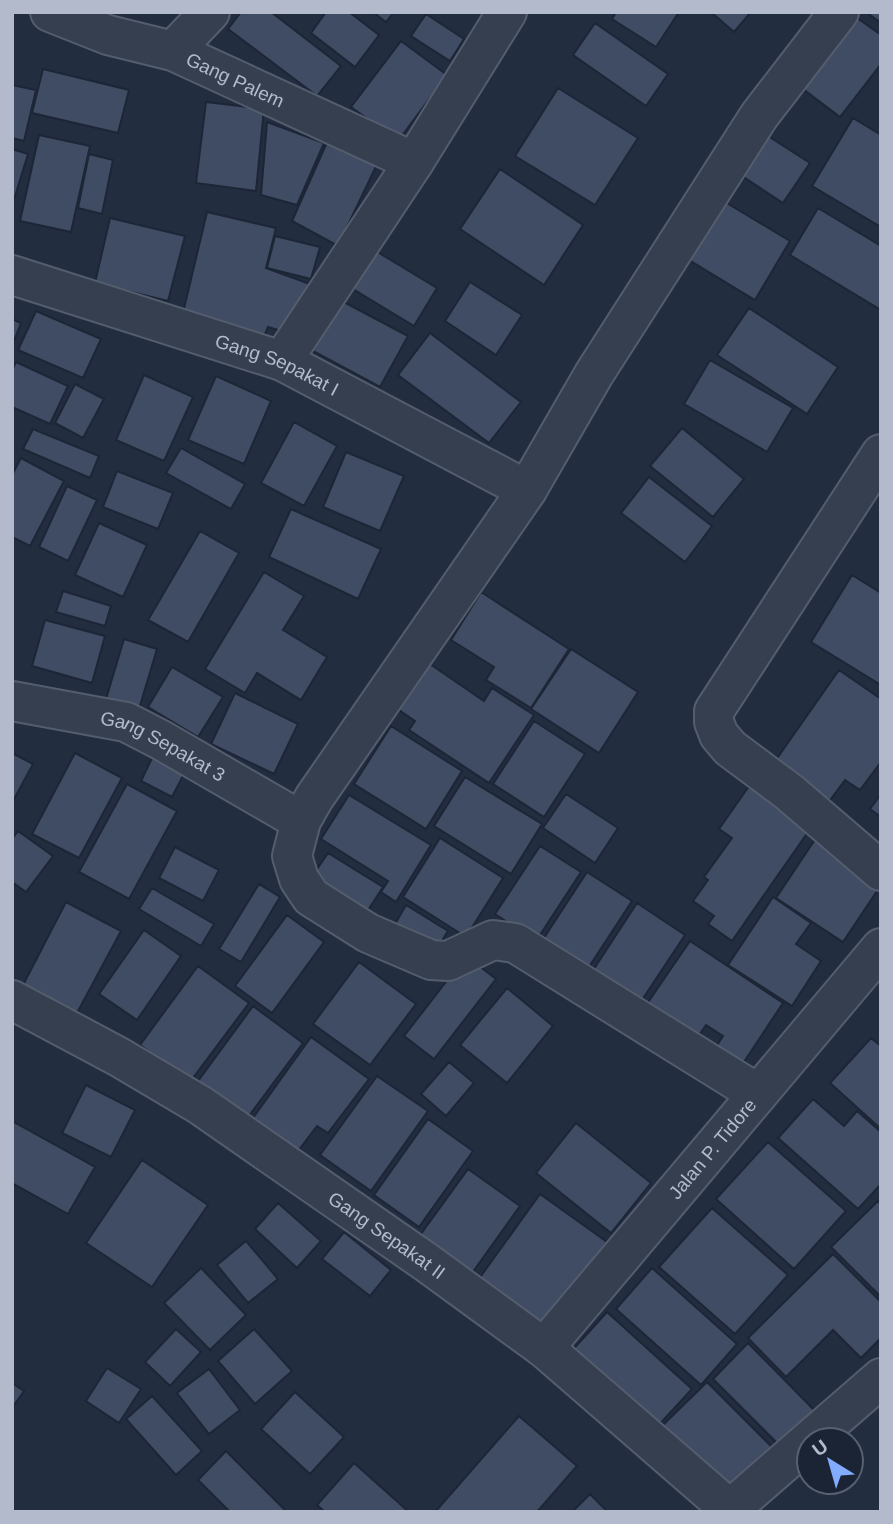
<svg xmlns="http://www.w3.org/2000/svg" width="893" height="1524" font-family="Helvetica,sans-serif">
<rect width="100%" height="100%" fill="#222d40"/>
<path fill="#404c63" stroke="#1d2637" stroke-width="2" d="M241,12h30l70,54 -24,30 -89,-67z
M326,12h23l30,23 -24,32 -44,-34z
M373,12h21l-8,10z
M616,12h63l-23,35 -44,-28z
M711,12h40l-17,20z
M866,12h15v11z
M426,14l38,25 -14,22 -39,-25z
M853,15l28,20v29l-41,53 -41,-31z
M595,23l73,51 -22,32 -73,-51z
M401,41l46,34 -49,66 -47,-34z
M43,69l86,21 -11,43 -86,-20z
M12,85l24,5 -12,51 -12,-3z
M558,88l80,50 -43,67 -80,-49z
M206,102l58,7 -8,82 -60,-8z
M853,118l28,17v92l-69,-41z
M267,122l57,21 -27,62 -36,-10z
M333,129l48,27 -43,90 -46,-25z
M39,135l51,11 -19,86 -51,-11z
M768,136l42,27 -27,40 -41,-27z
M12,149l16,5 -16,52z
M89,154l24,6 -11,54 -24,-6z
M500,169l83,56 -39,60 -84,-56z
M725,202l65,39 -35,59 -66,-40z
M818,208l63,38v64l-91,-55z
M207,212l69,16 -10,40 44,16 -22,49 -20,-6 -6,14 -80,-24z
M110,218l75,18 -17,65 -73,-18z
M275,236l45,11 -9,32 -44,-11z
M371,248l66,40 -23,38 -66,-40z
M470,282l52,33 -26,40 -51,-34z
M340,300l68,36 -28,51 -67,-36z
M749,308l89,59 -31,47 -90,-59z
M36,311l65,28 -18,39 -65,-28z
M12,319l9,4 -9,23z
M430,333l91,69 -32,41 -91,-68z
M710,360l83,48 -26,44 -83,-48z
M16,362l52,24 -18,38 -38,-17v-37z
M144,375l49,22 -29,64 -48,-21z
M216,376l55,25 -27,63 -56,-24z
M75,384l29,15 -21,39 -28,-15z
M294,422l43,24 -33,60 -43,-23z
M682,428l62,51 -31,38 -63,-51z
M33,429l66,27 -9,22 -67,-29z
M181,448l64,36 -14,25 -65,-36z
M346,452l58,24 -24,55 -57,-24z
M21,458l43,23 -34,65 -18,-9v-62z
M117,471l56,22 -15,36 -55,-22z
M649,477l63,49 -27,36 -64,-49z
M67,486l30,14 -29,61 -29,-14z
M291,509l90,40 -23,50 -89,-42z
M99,523l48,22 -24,52 -48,-22z
M200,531l39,22 -51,89 -40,-22z
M264,572l40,24 -21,34 44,27 -26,43 -44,-27 -12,20 -40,-24z
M852,575l29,18v92l-70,-43z
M63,591l48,15 -6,20 -49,-14z
M481,592l88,57 -38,59 -45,-28 8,-13 -43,-27z
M45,620l60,16 -13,47 -60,-17z
M124,639l33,10 -18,60 -33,-10z
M571,649l67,43 -39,61 -68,-44z
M430,664l54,37 8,-13 42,27 -45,68 -80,-53 6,-9 -16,-11z
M172,667l51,30 -25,40 -50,-30z
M839,670l42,29v63l-21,28 -15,-10 -17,23 -55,-39z
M235,693l63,31 -24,50 -63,-30z
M534,721l51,33 -41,63 -51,-33z
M391,726l71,45 -36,58 -72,-45z
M12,753l21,11 -21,39z
M75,753l47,25 -43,80 -47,-24z
M154,754l32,16 -14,27 -31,-16z
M465,777l77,47 -31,50 -77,-48z
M754,779l61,43 -83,119 -24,-17 6,-8 -21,-15 15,-21 -4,-3 28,-39 -13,-9z
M127,784l50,27 -48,88 -50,-27z
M566,794l52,34 -23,35 -52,-35z
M881,794v23l-11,-8z
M349,795l82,50 -35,57 -15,-10 7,-11 -67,-42z
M18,831l35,25 -27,36 -14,-10v-43z
M818,835l63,50 -38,57 -67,-44z
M440,838l63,40 -37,59 -63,-40z
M540,846l41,26 -45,69 -41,-27z
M175,847l44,23 -16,31 -44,-23z
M328,853l55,34 -20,31 -56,-34z
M587,872l45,29 -49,75 -45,-29z
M259,884l21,13 -39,65 -22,-13z
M152,888l62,36 -13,22 -62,-37z
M773,897l38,26 -15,21 25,17 -29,45 -64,-41z
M66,902l55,29 -44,82 -54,-28z
M637,903l48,32 -47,71 -48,-31z
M406,905l42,26 -16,25 -41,-25z
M287,915l37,27 -52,71 -37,-27z
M144,930l37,26 -44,64 -38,-26z
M690,941l93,62 -49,74 -26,-18 15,-23 -17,-11 -16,23 -50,-34z
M466,956l30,23 -62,80 -30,-23z
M359,962l57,42 -46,61 -57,-41z
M198,966l51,37 -59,79 -50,-37z
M507,988l46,38 -46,57 -47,-38z
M253,1006l50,37 -60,81 -50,-36z
M311,1037l58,42 -41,54 -11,-7 -19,25 -45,-33z
M871,1038l10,8v83l-51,-46z
M449,1062l25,21 -28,33 -25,-22z
M377,1076l51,35 -57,80 -51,-36z
M86,1085l49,25 -24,47 -49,-24z
M813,1099l31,27 13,-15 24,21v52l-23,25 -80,-71z
M428,1119l45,32 -54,76 -45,-32z
M12,1121l83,46 -27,47 -56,-31z
M576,1123l75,60 -40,50 -75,-60z
M768,1142l78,69 -52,58 -78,-70z
M142,1160l66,45 -56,82 -66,-44z
M468,1169l52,37 -55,77 -52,-38z
M540,1194l67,48 -67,93 -67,-48z
M878,1201l3,3v93l-50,-50z
M278,1203l43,38 -24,27 -42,-39z
M712,1208l76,67 -53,59 -76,-67z
M344,1232l47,38 -21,26 -48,-37z
M246,1241l32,38 -30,24 -31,-38z
M833,1254l48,48v36l-20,20 -28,-28 -47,47 -38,-39z
M201,1268l45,47 -36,35 -46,-47z
M652,1268l85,76 -36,41 -85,-76z
M607,1312l85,77 -36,39 -89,-72z
M176,1329l25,23 -31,34 -25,-24z
M254,1329l38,42 -37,33 -37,-43z
M748,1343l71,72 -35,35 -71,-71z
M107,1368l34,21 -22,34 -33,-22z
M209,1369l31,41 -31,24 -32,-41z
M707,1382l66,66 -43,43 -67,-66z
M12,1383l12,8 -12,17z
M295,1392l49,45 -34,37 -49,-45z
M152,1396l50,55 -26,24 -50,-56z
M519,1416l58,50 -40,46h-102z
M226,1451l61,61h-57l-32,-32z
M354,1463l55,49h-84l-8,-7z
M590,1494l18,18h-36z"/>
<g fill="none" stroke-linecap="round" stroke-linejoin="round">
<g stroke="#545d6e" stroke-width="42">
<g id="minor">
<path id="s1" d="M50,12l58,23 65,16 241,111"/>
<path d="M173,51l37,-39"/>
<path id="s2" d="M12,275l270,86 245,129"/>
<path d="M282,361l132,-199 93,-150"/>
<path d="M881,454l-167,257v11l5,13 11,13 59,44 92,79"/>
<path id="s3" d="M12,701l114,21 35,18 140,81"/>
<path id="s4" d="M12,1000l107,57 81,48 226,157 118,86 189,164"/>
<path d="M758,1094l-243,-151 -22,-3 -45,21 -17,-1 -63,-27 -57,-36 -12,-18 -7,-23 9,-35 13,-23 213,-308 67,-116 165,-258 80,-104"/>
<path id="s5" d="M544,1348l337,-400"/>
<path d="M727,1512l154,-134"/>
</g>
</g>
<use href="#minor" stroke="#363f50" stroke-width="38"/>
</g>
<g text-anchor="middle" stroke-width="5" stroke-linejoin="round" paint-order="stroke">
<g font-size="19" fill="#b2bacb" stroke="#1b2435">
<text dy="7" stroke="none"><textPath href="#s1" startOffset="198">Gang Palem</textPath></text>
<text dy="7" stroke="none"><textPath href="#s2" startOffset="280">Gang Sepakat I</textPath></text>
<text dy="7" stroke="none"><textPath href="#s3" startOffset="159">Gang Sepakat 3</textPath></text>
<text dy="7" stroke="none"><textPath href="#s5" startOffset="261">Jalan P. Tidore</textPath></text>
<text dy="7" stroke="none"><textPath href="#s4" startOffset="443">Gang Sepakat II</textPath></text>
</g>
</g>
<rect width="893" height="1524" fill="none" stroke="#b2bacb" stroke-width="28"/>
<g transform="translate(830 1461) rotate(323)"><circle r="33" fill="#1b2435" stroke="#576071" stroke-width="2"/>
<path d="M0-5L12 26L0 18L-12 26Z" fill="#83abff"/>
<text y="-10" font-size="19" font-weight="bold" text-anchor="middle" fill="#b2bacb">U</text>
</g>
</svg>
